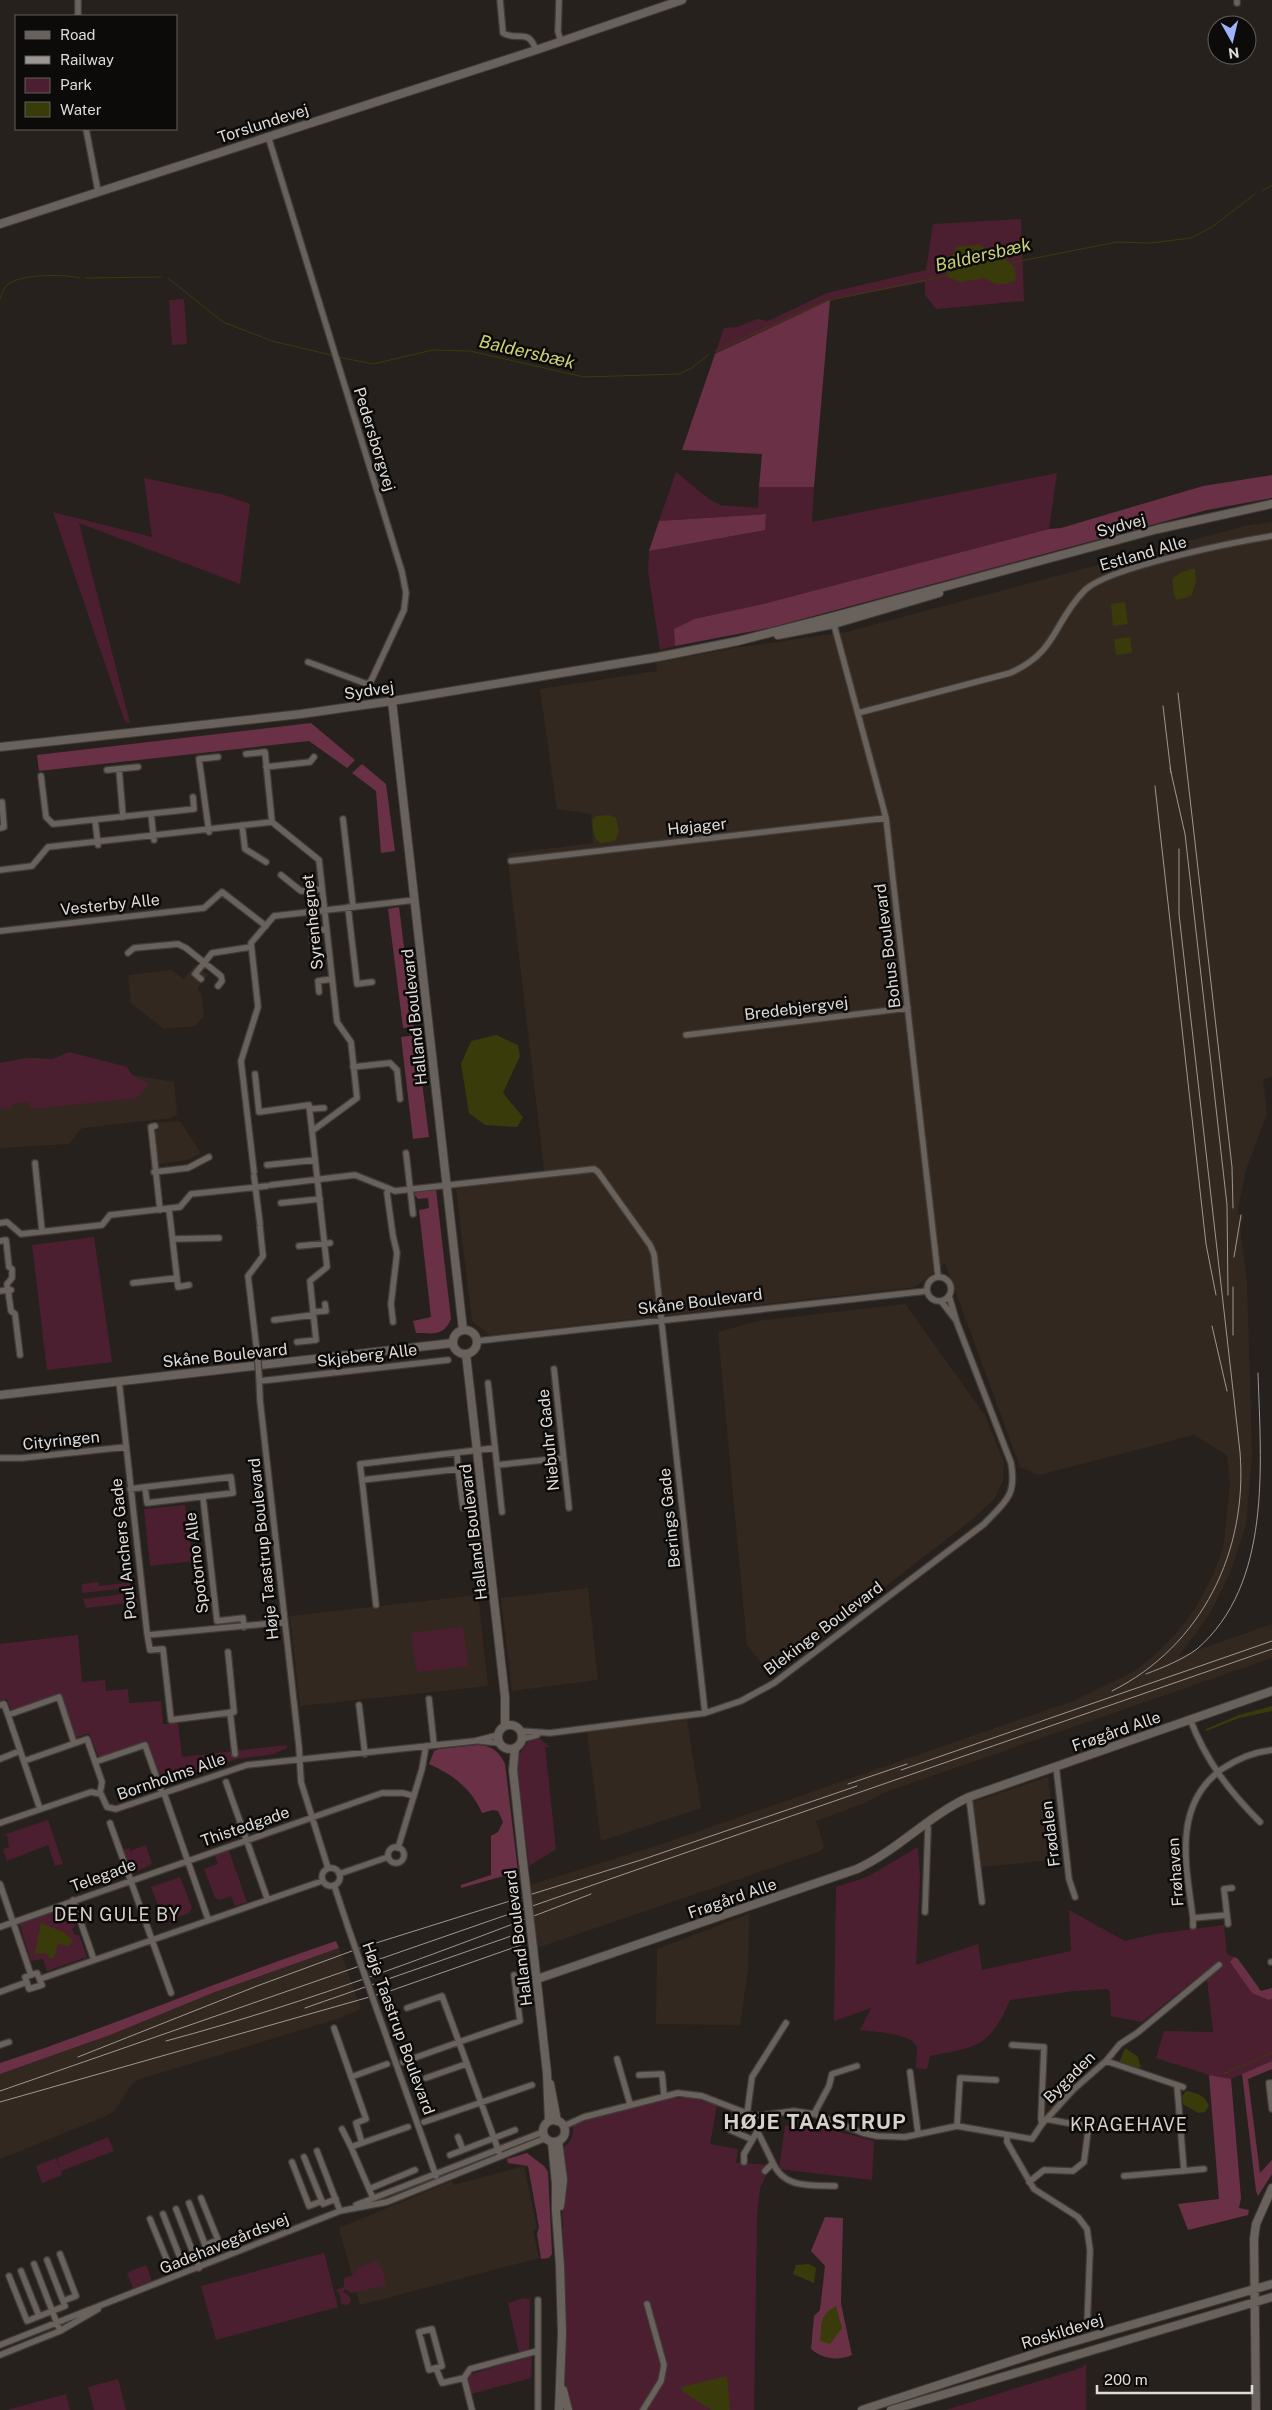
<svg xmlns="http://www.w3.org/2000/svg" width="1272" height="2410" font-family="'Public Sans',sans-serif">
<rect width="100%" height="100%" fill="#26211d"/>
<path fill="#332820" d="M1272,522v555l-9,2 4,35 -21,56 -9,44 7,2 -4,11 7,55 5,169 -2,28 -4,45 -16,49 -21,42 -31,42 94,-33v34l-389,135 -18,10 -49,18 8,25 -3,5 -284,97 -7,-63 126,-39 417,-145 62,-30 21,-17 19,-19 20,-26 19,-36 9,-24 7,-66 -3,-28 -33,-20 -155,40 -19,-8 -75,-204 -29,24 -426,48 -18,-14 -16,-132 89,-12 -38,-323 86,-11 -2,-29 -34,-5 -17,-120 117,-18 -1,-8 78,-15 112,-16 403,-107z
M195,965l13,10 -11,14 4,4 3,23 -9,10 -31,3 -33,-26 -3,-28 43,-5 13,9z
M69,1052l58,15 5,8 42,7 3,32 -6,4 -89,10 -13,16 -69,4v-85l27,-5 26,1z
M180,1121l21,32 -14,7 -29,4 -3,-31 4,-5 -1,-4 -5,-1z
M905,1304l80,111 19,48 -1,17 -8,18 -21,20 -203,157 -24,-30 -29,-313 39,-11z
M588,1588l10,92 -86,11 -11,-93z
M478,1595l10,91 -188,20 -10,-90z
M687,1720l14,88 -100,33 -14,-110z
M1048,1777l10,82 -76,8 -9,-65z
M749,1914l-1,55 -8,56 -84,-1 1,-75z
M339,1948l22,61 -24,10 -197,60 -8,5 -17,26 -9,6 -106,43v-85l110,-39 105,-43z
M524,2166l13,62 -4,3 6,27 -179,47 -21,-77 113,-47 2,4z"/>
<path fill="#4c1f30" d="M1021,219l3,82 -88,8 -11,-14v-13l-95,18 -115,54 9,-26 13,-1 20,-8 11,2 59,-28 99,-23 7,-46z
M184,299l3,45 -15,1 -3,-45z
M676,472l33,27 11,6 38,3 1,-21h55l-2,35 245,-49 -8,56 -286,75 -69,15 -20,10 1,17 -15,4 -12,-79 1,-20 116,-21 1,-16 -107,7z
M144,478l80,17 26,9 -10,80 -161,-61 51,200 -5,-1 -72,-210 99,25z
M69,1052l58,15 5,8 17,9 -13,14 -105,11 -2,-7 -17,2v4l-12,1v-46l27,-5 26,1z
M94,1237l18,125 -65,8 -15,-125z
M185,1505l8,56 -43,5 -6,-57z
M99,1582v4l36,-4 -8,6 -45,5v-9z
M130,1593l7,5 2,13 -3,-9 -50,6 -3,-9z
M463,1627l5,39 -51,6 -6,-39z
M78,1635l4,47 23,-2 1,11 22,-2 1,14 32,-2 2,23 15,-1 4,34 105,-12v3l-14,6 -36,5 -80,28 -15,-43 -43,14 -10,-25 -14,5 -16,-45 -38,16 -1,-2 -9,3 -4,-11 -7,3v-58z
M539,1738l11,9h-5l11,102 -27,17 -12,-99 1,-10 10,-16z
M48,1820l15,44 -8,2 -7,-21 -41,16 -4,-12 6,-2 -2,-12 -7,1z
M146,1845l6,19 -21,10 -8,-24 6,-2 1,3z
M918,1847l2,28 -4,90 62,-21 4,26 89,-19 -2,-41 56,31 30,-7 69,-9 3,29 7,3 -4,6 39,37 3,-1v62l-41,18 -22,-4 -53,-17 8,-27 49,1 -7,-61 -64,51 -31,-6 -1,-24 -3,-3 -33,2 -64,9c-20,47 -32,47 -80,56l-3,13 -11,-1 1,-21c-5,-14 -43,-15 -57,-17l11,-22 -37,13 2,-134 31,-10z
M229,1851l18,51 -12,4 -4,-10 -11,4 -5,-2 -11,-29 14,-5 -3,-9z
M180,1877l12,31 -3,5 -25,9 -13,-35z
M69,1906l7,18 -4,5 3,6h4l8,22 -40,14 -4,-12 -12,2 -12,-38z
M671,2098h22l24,7 -7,39 28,5 -2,14 35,2 -11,23 -3,28 -3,194h-183l-6,-26 -1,-125 -4,-109c9,-6 14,-12 13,-24l11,-6z
M796,2125l24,2 54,14 -2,39 -93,-11 6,-43z
M108,2137l6,14 -53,20 1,4 -20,8 -6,-17 20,-8 5,13 -4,-13z
M324,2253l14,54 -122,33 -15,-54z
M377,2261l6,10 3,14 -34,8 -7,-4 -2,3 6,4 2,5 -3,4 -7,-1 -1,-9 -4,-5 8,-3v-9l9,-3 8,-9z
M146,2265l6,16 -19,7 -6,-15z
M524,2298l6,1 -1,51 -10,3 -11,-50z
M532,2356l-1,22 -60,16 -4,-12 4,-8z
M1086,2364v46h-140l135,-42z
M118,2379l8,31h-32l-6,-23z
M66,2394l4,16h-63z"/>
<path fill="#6a3146" d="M830,300l-16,187h-55l3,-33 -80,-4 33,-96z
M1272,475v23l-65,12 -438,118 -94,18 -1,-17 20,-10 69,-15 286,-75 12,-1 142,-42z
M766,514l-1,16 -116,21 10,-30z
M311,723l44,37 -8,8 -38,-27 -270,30 -2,-16z
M362,764l24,20 9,67 -14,2 -5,-62 -24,-18z
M399,907l15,120 -11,1 -15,-119z
M416,1035l13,102 -16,2 -12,-102z
M436,1189l15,130c-8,18 -17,14 -35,14l-3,-12 18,-4 -12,-107 10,-2 -1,-10 -10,1 -4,-5 3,-2z
M478,1745c14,1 21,6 27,19l13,108 -57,16v-3l30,-10v-39l7,-4 5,-10 -5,-11 -5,-1 -11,3c-10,-24 -30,-39 -53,-49l5,-13 5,-2z
M336,1941l3,7 -124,44 -105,43 -110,39v-11c113,-37 223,-84 336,-122z
M1234,1957l4,2 23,32 11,-3v11l-3,1 -17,-7 -22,-31z
M1272,2061v8l-24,10 12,94 12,-13v14l-14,22 -2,-5 -14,-117z
M1209,2075l22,4 10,119 -2,10 10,2 -1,5 -60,15 -10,-26 41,-5z
M527,2153l17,13 4,6 4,82 -3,4 -8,1 -4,-25 2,-7 -11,-61 -20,-3 -1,-4z
M825,2217l18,1 -2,86 11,51c-14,6 -30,4 -41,-6l3,-33 6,-6 5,-44 -14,-15z"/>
<path fill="#393c0a" d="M979,245c15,6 25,11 36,23l1,12c-12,6 -20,5 -32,-2l-24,4 -14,-6 4,-17 7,-13z
M1192,569h3l1,13 -5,14 -14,4 -3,-5 -2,-16 8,-6z
M1125,602l3,22 -15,2 -2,-22z
M1130,637l2,16 -16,2 -2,-16z
M609,815l7,3 3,13 -4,10 -15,2c-7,-6 -8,-16 -7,-24l4,-3z
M496,1035l22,10 2,11 -17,37 20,24 -6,10 -32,-2 -16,-12 -8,-49 10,-23z
M1272,1706v5l-33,7 -33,13v-2l33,-14z
M41,1923l24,10 8,8 -4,5 -11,-2 -4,14 -4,1 -4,-6 -11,1z
M1125,2048l13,9 3,11 -22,-5z
M1186,2091c12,2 18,4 23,15l-4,6 -7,1 -15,-9 -1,-8z
M809,2264l7,4 -2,15 -21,-9 3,-9z
M836,2306l6,22 -12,16 -10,-3c2,-17 -1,-26 16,-35z
M727,2376l3,34h-18l-29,-18 -2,-5z"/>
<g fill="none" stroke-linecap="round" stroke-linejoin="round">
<path stroke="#393c0a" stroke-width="1" d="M1262,191l10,-6
M1010,263l107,-21 34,1 40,-5 21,-11 43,-33
M85,278l76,-1
M168,278l55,44 49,19 59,14
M0,299c2,-6 4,-13 10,-16 15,-9 53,-9 70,-5
M715,351l111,-50 119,-25
M338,357l35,7 60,-14 37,1 114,26 95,-3 13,-6 16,-13
M1223,2074l49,-21"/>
<g stroke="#413c39" stroke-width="8">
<path id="street" d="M500,0l3,33c15,9 25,-6 33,17
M559,0l-1,32 3,9
M1237,0v3
M78,16v-16
M86,129l12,62
M268,136l134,436 4,21 -2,17 -33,71 -4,3 -59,-22
M833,621l53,197 52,458
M858,713l152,-40c48,-21 43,-51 75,-83 24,-23 150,-48 187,-54
M246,754l19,-2 7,70
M266,767l44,-5 4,-5
M119,769l4,48
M107,770l31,-3
M41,776l5,41 7,7 141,-15 -1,-12
M151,814l3,26
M343,819l10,87
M95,820l3,25
M242,825l3,24 21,13
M0,828l4,-1 -2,-25
M209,832l-10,-73 19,-2
M511,861l375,-43
M0,870l32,-4 16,-19 224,-25 47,38 18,162 14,20 6,56 -45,33 15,136 -17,14 6,59 -19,2
M281,875l20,16 21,-2
M348,907l9,77 15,-2
M0,931l204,-23 18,-16 44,34
M313,944l-1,-13 14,-2
M128,953l6,-5 44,-4 8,4 35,28 1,5 -4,5
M201,979l-6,-5 17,-21 39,-6
M319,992l-1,-11 14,-2
M686,1035l222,-27
M353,1067l37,-4 7,7 3,29
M255,1074l4,38 50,-7 3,26
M310,1109l14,-1
M155,1126l-4,1 9,83
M406,1153l7,61
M35,1163l7,68
M267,1165l48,-5
M154,1172l34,-4 21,-11
M254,1172l-13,-111 17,-54 -7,-64 23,-27 141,-16
M254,1176l6,48
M271,1185l84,-10 40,16 199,-22 4,3 52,73 4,9 51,459
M389,1189l-2,4 6,43 4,17 -6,51 2,18
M281,1203l39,-4
M169,1209l9,78 11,-2
M0,1223l7,-1 14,12 81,-9 8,-10 70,-8 11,-13 76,-8
M173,1239l46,-1
M0,1241l6,-1 3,27 3,2v9l-5,6 1,6h3
M299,1246l31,-3
M927 1289a12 12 0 1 1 24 0a12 12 0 1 1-24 0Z
M133,1283l44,-5
M0,1291l8,-1 3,21 4,3 5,41
M941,1301l14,18
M313,1312l13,-1 -1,-7
M274,1320l39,-5
M477,1341l450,-50
M257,1352l-9,-76 15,-20 -3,-29
M554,1369l15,139
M259,1376l1,24 39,347 2,35 27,86
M119,1381l28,252 3,17 13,-1 8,71 63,-8 -6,-60
M260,1381l188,-21
M488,1383l14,129
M0,1458h22l104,-11
M497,1465l66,-7
M458,1469l5,39
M362,1480l-2,-16 135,-16
M130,1489l15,-2 2,16 86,-10 -2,-16 -86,10
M203,1497l14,124 26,-3 1,9
M376,1605l-14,-125 96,-11 -1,-16
M148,1635l137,-13
M429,1699l5,46
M0,1705l4,-1 4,11 51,-18 15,46
M359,1705l6,49
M230,1712l5,42
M8,1715l32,94
M1190,1719c16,42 39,72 70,103
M521,1731l29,2 155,-20 36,-12 33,-18 210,-159c21,-22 33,-28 27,-61l-54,-140 -8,-27
M522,1739l15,-4
M479,1741l21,2
M0,1759l20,-8
M24,1761l63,-22 15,43 -2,11
M95,1762l50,-17 17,48
M1056,1766l13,113 6,18
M226,1782l41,116
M164,1793l44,126
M969,1797l13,105
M0,1823l91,-31 10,2 6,13 9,2 131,-44 228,-24 23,-6
M110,1823l61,170
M388 1855a8 8 0 1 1 16 0a8 8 0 1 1-16 0Z
M398,1848l24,-79 4,-23
M322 1877a9 9 0 1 1 18 0a9 9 0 1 1-18 0Z
M339,1874l49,-17
M0,1884l31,91
M334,1885l15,45
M1232,1888l-8,1 3,26 -34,3c-7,-52 -21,-113 29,-149 15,-10 32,-17 50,-19
M73,1900l21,60
M925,1912l3,-84 -2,-6
M1227,1915l1,9
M1193,1918v8
M0,1927l382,-134h21l11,3
M1271,1962h1
M37,1973l5,12 -13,4 -4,-12z
M40,1979l282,-98
M0,1992l27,-10
M407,2008l35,-12 17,46 61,-21 -6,-46
M378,2013l58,163
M334,2028l32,91 -10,4 6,20 -11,4 22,51
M0,2045l9,-3
M1012,2045l32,2 -3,72 1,5
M617,2059l13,45
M1106,2061l77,26
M403,2062l56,-20 40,110
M910,2072l8,61
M639,2075l23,-1 2,21
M351,2077l36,-13
M426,2078l40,-14
M1272,2083h-3l3,26
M1177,2085l7,86
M739,2111l-9,19 21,9
M747,2114l5,-37 34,-54
M814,2114l15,-28 3,-12 25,-8
M754,2116v8l19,39 -8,8
M424,2122l108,-37
M564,2126l20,-9 94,-24 24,3 52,20 40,-5 20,3 49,19 14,3 28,1 52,-11 75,13 10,-15 32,-35 32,-28 14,-17 17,-11 82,-68
M957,2126l3,-48 36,2
M342,2129l9,18
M1007,2136v6l27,47 44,28 9,12 3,21 -3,77
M458,2137l5,13
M362,2143l46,-16
M317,2151l23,60
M450,2155l65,-25
M304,2157l19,47 13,-5
M292,2162l17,44 13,-5
M744,2162v-8l14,-24
M773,2163c11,26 38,22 62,23
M1124,2176l80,-7
M1029,2182l15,-12 29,1 11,-9 4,-31 -4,-5 -38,-7
M369,2189l46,-19
M201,2198l17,42 -13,5
M356,2205l187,-73
M176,2209l23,59
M163,2214l18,46
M150,2219l19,46 38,-15 -18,-47
M60,2254l16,42 -13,5
M34,2264l26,67
M21,2271l18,45
M9,2276l18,45 38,-15 -18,-46
M538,2300v110
M432,2329l10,37 -13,4 -10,-38z
M0,2345l340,-134 47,-9 159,-64
M0,2355l60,-24 38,-22
M436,2368l6,15 22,-5
M472,2410l-8,-32 6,-9 67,-18
M643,2410l18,-29 3,-16 -17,-61"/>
</g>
<g stroke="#413c39" stroke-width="10">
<path id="secondary" d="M0,224l536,-174 146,-50
M778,635l56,-11 105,-31
M392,701l71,629
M0,747l301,-33 91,-13 266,-44 80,-16 94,-24 326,-88 114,-25
M453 1342a12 12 0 1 1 24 0a12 12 0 1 1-24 0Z
M466,1354l39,343v29
M0,1395l453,-52
M498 1737a12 12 0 1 1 24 0a12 12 0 1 1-24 0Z
M515,1748l-2,22 10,92
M535,1965l12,108 2,48
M537,1979l320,-110c41,-19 71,-53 112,-72l303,-106
M550,2084l7,37
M543 2131a11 11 0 1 1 22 0a11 11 0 1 1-22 0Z
M558,2141l5,39 -3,26
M552,2142l4,42v27l4,55 2,67 -3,77
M563,2390l5,20
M862,2410l193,-63 217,-63
M891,2410l381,-113
M1256,2410l-2,-171 2,-15 16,-36"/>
</g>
<use href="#street" stroke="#68615c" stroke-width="5.5"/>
<use href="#secondary" stroke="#68615c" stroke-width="8"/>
<path stroke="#9c9794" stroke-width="1" d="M305,2008l212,-74
M0,2102l387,-110 134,-47"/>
<path stroke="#9c9794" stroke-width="1" d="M1178,693l54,474 1,41
M1163,706l8,67
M1170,768l15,66 42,371 1,90
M1155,786l51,458 10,51
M1234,1257l7,-42
M1233,1287v48
M1212,1326l15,65
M1146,1674c18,-7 36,-14 51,-25 75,-65 64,-183 61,-276
M1112,1691c90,-45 136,-140 128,-239l-61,-538v-65
M901,1770l371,-129
M848,1784l59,-20
M166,2041c145,-39 285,-93 425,-147
M78,2057l179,-71 103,-38 284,-89 213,-73
M0,2091l1272,-442"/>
<g stroke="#413c39" stroke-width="8" stroke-linecap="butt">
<path id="street-bridge" d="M257,1352l2,24
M349,1930l29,83"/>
</g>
<g stroke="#413c39" stroke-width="10" stroke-linecap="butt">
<path id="secondary-bridge" d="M523,1862l12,103"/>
</g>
<use href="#street-bridge" stroke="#68615c" stroke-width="5.5"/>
<use href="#secondary-bridge" stroke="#68615c" stroke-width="8"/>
</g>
<g text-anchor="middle" stroke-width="5" stroke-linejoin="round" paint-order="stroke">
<g font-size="16" fill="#dfdbd8" stroke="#0d0b09">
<text transform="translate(263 123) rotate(-18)" y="6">Torslundevej</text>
<text transform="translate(375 439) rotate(73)" y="6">Pedersborgvej</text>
<text transform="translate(1121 525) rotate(-15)" y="6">Sydvej</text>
<text transform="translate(1143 553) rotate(-16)" y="6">Estland Alle</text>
<text transform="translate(369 690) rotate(-8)" y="6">Sydvej</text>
<text transform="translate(697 826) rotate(-6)" y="6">Højager</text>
<text transform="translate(110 904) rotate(-6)" y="6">Vesterby Alle</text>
<text transform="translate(312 922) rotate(-96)" y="6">Syrenhegnet</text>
<text transform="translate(887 946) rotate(-97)" y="6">Bohus Boulevard</text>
<text transform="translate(796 1008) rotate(-7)" y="6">Bredebjergvej</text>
<text transform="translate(414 1017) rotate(-96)" y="6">Halland Boulevard</text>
<text transform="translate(700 1301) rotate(-7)" y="6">Skåne Boulevard</text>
<text transform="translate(225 1355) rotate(-6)" y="6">Skåne Boulevard</text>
<text transform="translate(367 1355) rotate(-7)" y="6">Skjeberg Alle</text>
<text transform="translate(61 1440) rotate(-6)" y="6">Cityringen</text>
<text transform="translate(548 1440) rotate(-96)" y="6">Niebuhr Gade</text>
<text transform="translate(669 1518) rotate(-96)" y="6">Berings Gade</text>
<text transform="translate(473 1532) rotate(-97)" y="6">Halland Boulevard</text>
<text transform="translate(123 1549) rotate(-96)" y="6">Poul Anchers Gade</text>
<text transform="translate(263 1549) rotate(-96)" y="6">Høje Taastrup Boulevard</text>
<text transform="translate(196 1563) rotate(-97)" y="6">Spotorno Alle</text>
<text transform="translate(823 1628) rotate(-37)" y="6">Blekinge Boulevard</text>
<text transform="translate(1116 1731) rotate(-19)" y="6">Frøgård Alle</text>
<text transform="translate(171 1776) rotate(-19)" y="6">Bornholms Alle</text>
<text transform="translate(245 1826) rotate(-19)" y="6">Thistedgade</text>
<text transform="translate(1050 1834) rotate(-97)" y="6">Frødalen</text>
<text transform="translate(1175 1872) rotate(-94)" y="6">Frøhaven</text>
<text transform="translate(103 1875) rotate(-20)" y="6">Telegade</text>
<text transform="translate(732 1898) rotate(-19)" y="6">Frøgård Alle</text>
<text transform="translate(518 1938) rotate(-97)" y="6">Halland Boulevard</text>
<text transform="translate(399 2028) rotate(70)" y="6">Høje Taastrup Boulevard</text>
<text transform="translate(1069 2077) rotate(-45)" y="6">Bygaden</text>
<text transform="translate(224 2243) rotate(-22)" y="6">Gadehavegårdsvej</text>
<text transform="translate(1062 2331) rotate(-17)" y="6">Roskildevej</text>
</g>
<g font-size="18" font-style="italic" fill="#cad176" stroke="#0d0b09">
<text transform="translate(983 255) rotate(-13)" y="6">Baldersbæk</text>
<text transform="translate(527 352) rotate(13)" y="6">Baldersbæk</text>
</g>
<g font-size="18" letter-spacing="1" fill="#d8d0cb" stroke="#0d0b09">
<text x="117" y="1921">DEN GULE BY</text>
<text x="1129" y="2131">KRAGEHAVE</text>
</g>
<g font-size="21" font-weight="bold" letter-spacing="1" fill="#d8d0cb" stroke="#0d0b09">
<text x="815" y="2129">HØJE TAASTRUP</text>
</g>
</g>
<rect x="15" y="15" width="162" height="115" fill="#0d0b09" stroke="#615e5c"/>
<rect x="25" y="31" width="25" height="8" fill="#68615c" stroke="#615e5c"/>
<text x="60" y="40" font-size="15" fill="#dfdbd8">Road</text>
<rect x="25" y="56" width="25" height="8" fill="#9c9794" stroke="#615e5c"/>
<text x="60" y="65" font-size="15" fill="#dfdbd8">Railway</text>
<rect x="25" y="78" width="25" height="15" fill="#4c1f30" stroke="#615e5c"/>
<text x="60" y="90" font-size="15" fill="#dfdbd8">Park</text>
<rect x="25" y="102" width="25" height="15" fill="#393c0a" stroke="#615e5c"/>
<text x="60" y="115" font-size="15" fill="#dfdbd8">Water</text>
<g transform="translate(1232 40) rotate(172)"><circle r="24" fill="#0d0b09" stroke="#615e5c"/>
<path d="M0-4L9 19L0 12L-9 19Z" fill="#9fb3fd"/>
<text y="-8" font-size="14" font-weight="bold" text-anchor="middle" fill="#dfdbd8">N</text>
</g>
<path d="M1097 2385v8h155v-8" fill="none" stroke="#dfdbd8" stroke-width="2.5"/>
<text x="1104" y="2385" font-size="15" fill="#dfdbd8" stroke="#0d0b09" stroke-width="4" paint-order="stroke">200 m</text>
</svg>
